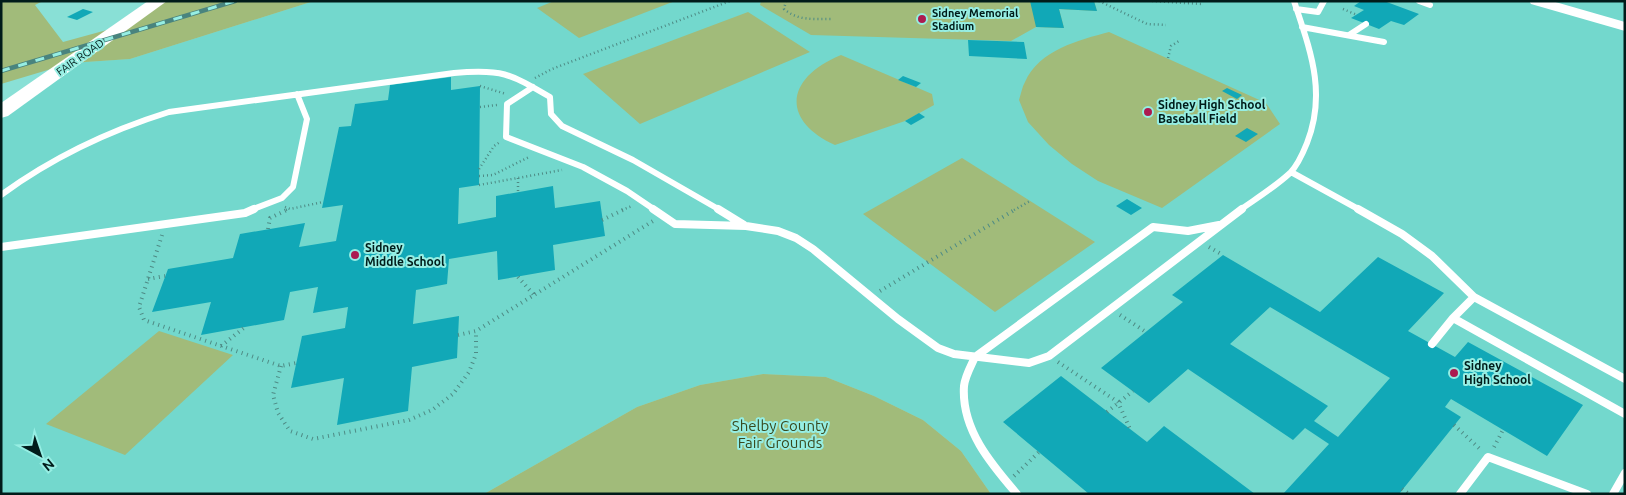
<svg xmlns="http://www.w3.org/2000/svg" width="1626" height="495" font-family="Ubuntu,sans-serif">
<rect width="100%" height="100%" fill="#89e0d6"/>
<path fill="#73d8cd" d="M314,1h1311v493h-634l-30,-43 -38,-31 -49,-24 -48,-19 -63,-3 -63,11 -63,22 -153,87h-483v-381l70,-50 59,-4z"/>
<path fill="#a1bb7a" d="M1,1h42l-8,4 28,37 62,-17 34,-24h155l-184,58 -59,4 -70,21z
M554,1h121l-96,37 -42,-30z
M761,1h333l3,10 -38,-2 5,19 -28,-1 -25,14 -200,-6 -51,-30z
M748,12l62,40 -170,72 -57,-50z
M1109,32l157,71 14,21 -118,84 -64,-27 -26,-17 -23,-19 -21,-23 -9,-22c2,-6 3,-13 6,-18 14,-32 54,-42 84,-50z
M841,55l91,39 2,11 -29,16 -70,24c-56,-26 -48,-68 6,-90z
M962,158l133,84 -100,70 -132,-98z
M159,331l74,24 -108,100 -79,-31z
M763,374l63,3 48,19 49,24 38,31 30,43h-507l153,-87 63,-22z"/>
<path fill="#11a8b7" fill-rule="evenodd" d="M1030,1h64l3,10 -38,-2 5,19 -28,-1z
M1361,1h23l35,13 -15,11 -13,-4 -12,8 -28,-11 13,-8 -10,-4z
M83,9l10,3 -16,8 -10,-3z
M968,40l56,2 3,17 -58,-3z
M903,76l18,7 -5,4 -18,-7z
M451,77v13l29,-4 -1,99 -20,3 -1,36 38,-7v-21l57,-10 2,22 45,-7 5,35 -52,9 2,25 -57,10 -1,-29 -48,8 -2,25 -31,6 -3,34 46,-8 -2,42 -45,9 -4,44 -71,14 7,-47 -53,10 11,-52 43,-8 3,-21 -35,6 5,-26 -28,5 -6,28 -83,15 10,-33 -59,10 16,-43 65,-11 7,-24 65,-11 -6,24 37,-6 7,-36 -21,3 17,-81 12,-1 4,-22 33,-4 2,-15z
M1227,88l15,7 -5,4 -15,-8z
M919,113l6,4 -14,8 -6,-4z
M1247,128l11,6 -12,8 -11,-6z
M1127,199l15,9 -11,7 -15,-9z
M1223,255l97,57 58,-55 66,36 -36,38 47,26 13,-15 115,63 -36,51 -96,-57 -6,8 16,10 -62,77h-116l46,-50 -24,-16 -12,12 -105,-71 -39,34 -48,-35 82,-66 -11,-7zM1270,307l120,71 -52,59 -24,-16 14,-15 -98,-62z
M1061,376l86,66 17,-16 91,68h-166l-86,-72z"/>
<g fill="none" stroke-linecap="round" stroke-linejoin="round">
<path stroke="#4e8b85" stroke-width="2.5" stroke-dasharray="1 3" stroke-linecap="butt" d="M786,1l-2,8c14,12 30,10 48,10
M1099,1l48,23 19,1
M1152,1l51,3
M1343,9l14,6
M1168,58l3,-12 8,-5
M535,78l17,-9 178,-68
M480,86l26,8
M480,107l17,-2
M479,169l15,-23 6,-4
M479,176l14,-1 36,-18
M518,178v14
M479,185l83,-15
M285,207l5,2 33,-7
M286,210l3,-1
M622,210l10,-4
M1014,210l16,-9"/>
<path stroke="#4e8b85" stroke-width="4" stroke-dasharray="1 4.5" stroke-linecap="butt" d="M602,220l23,-11
M268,229l2,-11 19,-9
M162,235l-23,72 5,13 137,46 15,-3
M1209,247l14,8
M518,277l16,18
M148,279l17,-3
M880,291l136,-82
M1120,315l26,17
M458,335l18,-4 177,-110
M221,346l24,-19
M1058,362l60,40 12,27
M281,366l-8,29 5,18 12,18 23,8 96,-19 23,-10 21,-16 16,-22 7,-18v-23
M1107,412l26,-21
M1454,425l27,25
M1494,447l9,-17
M1014,476l25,-24
M1402,489l7,5"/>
<path stroke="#fff" stroke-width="6" d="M1419,1l11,4
M1296,9l22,3 6,-11
M1302,27l82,15
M1349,35l17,-11
M533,87l-26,17 -1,33 77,30 44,24 28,19
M1291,172l69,38
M1,195c52,-38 107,-64 168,-83l285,-39c48,-4 55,0 96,24l1,17 11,12 71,34 87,50
M251,210l31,-12 11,-11 14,-68 -10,-25
M1240,210c17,-12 35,-23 50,-37 7,-7 13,-20 17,-30 20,-51 3,-93 -13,-142"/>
<path stroke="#fff" stroke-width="8" d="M653,209l22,15 71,2 32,5 18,7 17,11 85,70 40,29 16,6 75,9 20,-7 193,-147
M718,209l26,16
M1358,209l44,25 30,22 42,41 -21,21 172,96
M1,247l244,-34 9,-4
M1474,297l151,82
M1432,344l21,-26
M1017,494c-26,-30 -56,-65 -53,-108 1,-10 7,-20 11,-29l178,-130 35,4 31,-6
M1460,494l28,-37 99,37
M1613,494l12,-21"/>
<path fill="#fff" fill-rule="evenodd" d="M1529,1h23l73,21v9l-94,-27z"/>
<path fill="#fff" fill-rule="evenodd" d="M148,1h19l-159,115 -7,2v-15z"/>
<g stroke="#49847e" stroke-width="4.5">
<path id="rail" d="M1,71l234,-70"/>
</g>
<use href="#rail" stroke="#96eee3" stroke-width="3" stroke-dasharray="9" stroke-linecap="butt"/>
</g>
<g fill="#ac1b50" stroke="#96eee3" stroke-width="2">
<circle cx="922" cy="19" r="5"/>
<circle cx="1148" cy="112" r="5"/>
<circle cx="355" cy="255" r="5"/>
<circle cx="1454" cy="373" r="5"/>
</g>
<g text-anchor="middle" stroke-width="4" stroke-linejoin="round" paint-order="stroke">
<g font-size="11" font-weight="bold" fill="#011c1a" stroke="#96eee3" text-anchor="start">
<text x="932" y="17">Sidney Memorial<tspan x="932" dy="13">Stadium</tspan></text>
</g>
<g font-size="11" fill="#011c1a" stroke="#96eee3">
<text transform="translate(80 57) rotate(-35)" y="4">FAIR ROAD</text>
</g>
<g font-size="12" font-weight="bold" fill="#011c1a" stroke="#96eee3" text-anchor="start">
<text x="1158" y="109">Sidney High School<tspan x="1158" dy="14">Baseball Field</tspan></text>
<text x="365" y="252">Sidney<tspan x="365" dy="14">Middle School</tspan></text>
<text x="1464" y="370">Sidney<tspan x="1464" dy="14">High School</tspan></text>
</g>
<g font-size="15" fill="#39491e" stroke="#96eee3">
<text x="780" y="431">Shelby County<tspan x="780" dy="17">Fair Grounds</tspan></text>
</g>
</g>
<rect width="1626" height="495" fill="none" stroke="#011c1a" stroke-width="5"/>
<g transform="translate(40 455) rotate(140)" stroke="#96eee3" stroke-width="4" paint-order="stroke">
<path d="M0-4L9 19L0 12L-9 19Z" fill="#011c1a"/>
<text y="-8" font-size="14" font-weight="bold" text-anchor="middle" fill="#011c1a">N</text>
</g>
</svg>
